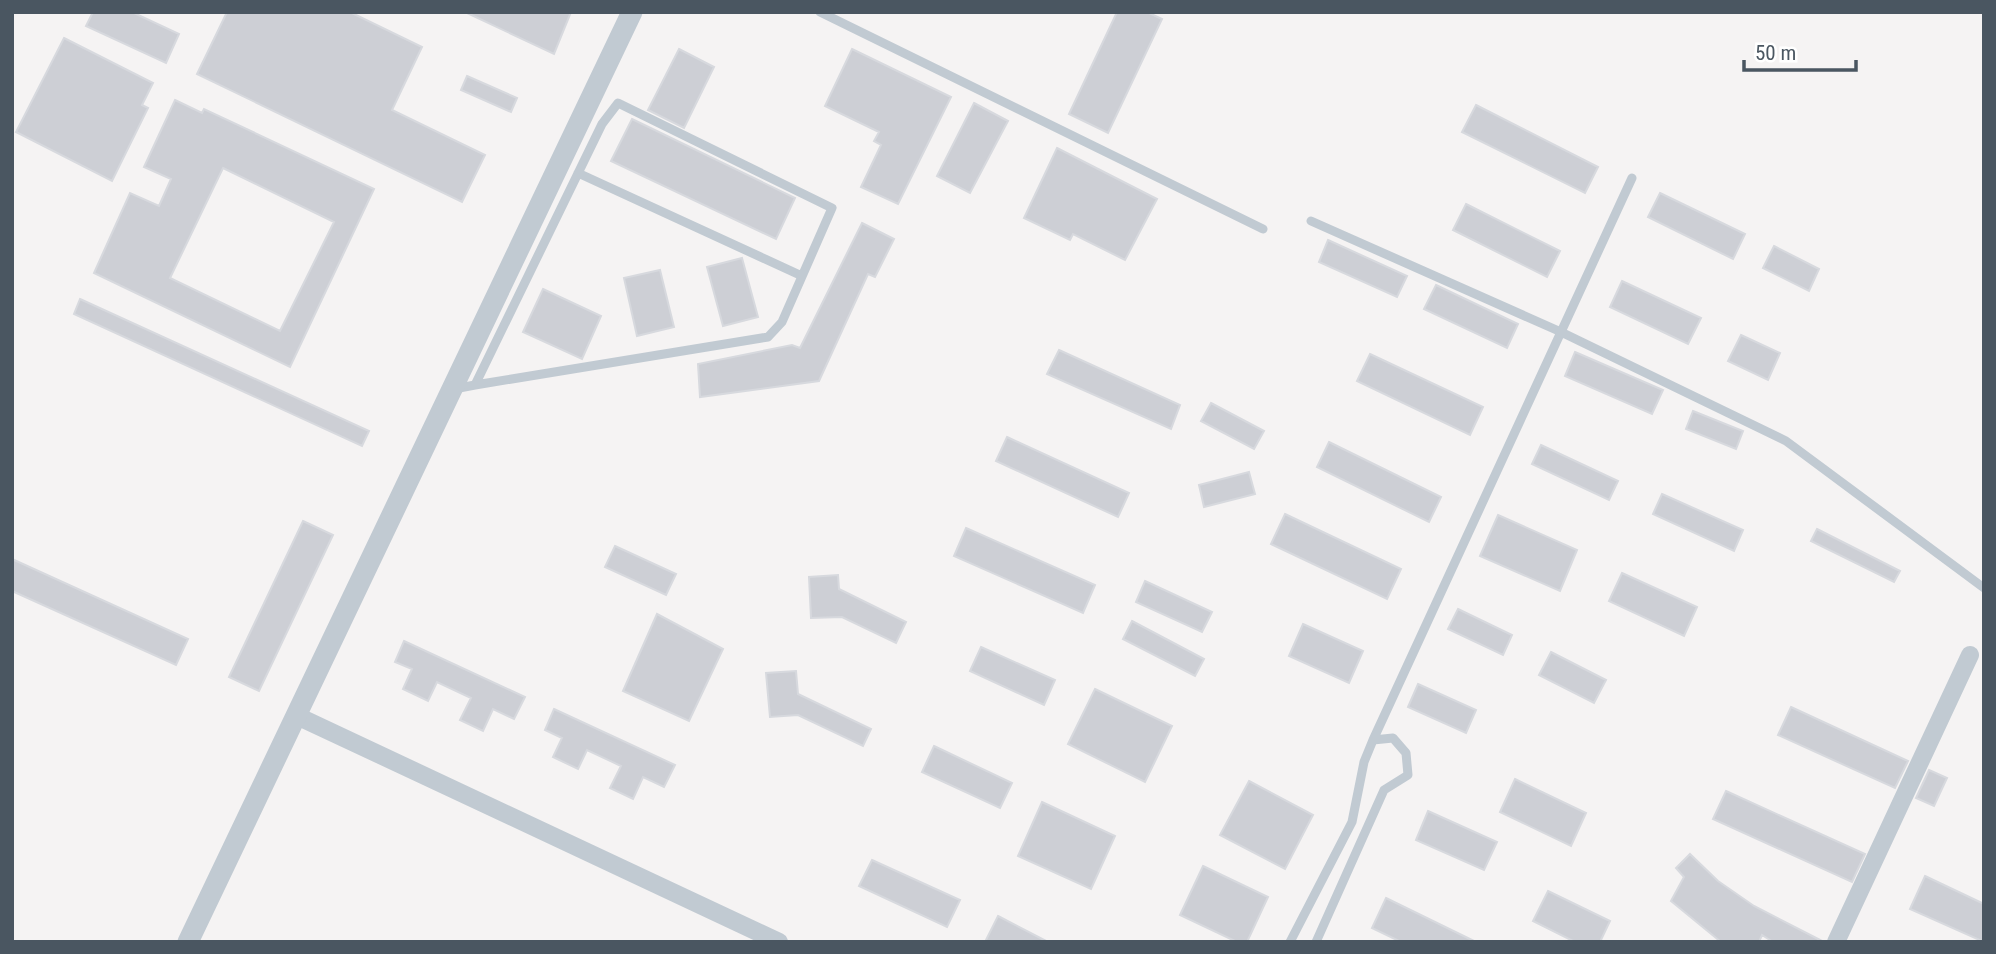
<svg xmlns="http://www.w3.org/2000/svg" width="1996" height="954" font-family="'Roboto Condensed',sans-serif">
<rect width="100%" height="100%" fill="#f5f3f3"/>
<path fill="#cdcfd5" stroke="#d7d9de" stroke-width="2" fill-rule="evenodd" d="M93,12h39l47,22 -13,29 -80,-37z
M227,12h123l72,35 -30,63 93,45 -23,47 -265,-128z
M465,12h106l-17,42z
M1117,12h30l15,7 -54,114 -39,-19z
M64,38l89,45 -11,22 6,3 -36,73 -96,-49z
M679,49l35,18 -30,61 -36,-18z
M852,49l99,48 -53,107 -37,-17 20,-42 -7,-4 5,-9 -54,-26z
M467,76l50,22 -6,14 -50,-22z
M175,100l27,13 2,-4 170,80 -84,178 -196,-94 36,-80 29,13 12,-27 -27,-12zM223,168l111,54 -54,109 -110,-53z
M974,103l34,18 -38,72 -33,-17z
M1476,105l122,62 -13,26 -123,-61z
M632,119l163,79 -19,41 -165,-78z
M1057,148l100,51 -32,61 -52,-26 -3,6 -46,-22z
M1660,193l85,41 -12,25 -85,-42z
M1466,204l94,47 -13,26 -94,-47z
M862,223l32,16 -19,38 -7,-3 -49,107 -119,16 -2,-33 94,-19 8,3z
M1328,240l79,36 -10,21 -78,-35z
M1774,246l45,23 -10,22 -46,-23z
M742,258l16,59 -35,9 -16,-59z
M660,270l14,57 -37,9 -13,-58z
M1622,281l79,37 -13,26 -78,-37z
M1436,285l82,39 -11,24 -83,-39z
M543,289l58,27 -19,43 -59,-27z
M80,299l289,132 -7,15 -288,-132z
M1741,335l39,18 -12,27 -40,-19z
M1059,350l121,55 -9,24 -124,-55z
M1575,352l88,38 -11,24 -87,-38z
M1370,354l113,53 -13,28 -113,-54z
M1211,403l53,28 -10,18 -53,-28z
M1693,411l50,20 -7,18 -50,-20z
M1007,437l122,56 -11,24 -122,-56z
M1329,442l112,55 -12,25 -112,-55z
M1541,445l77,36 -9,19 -77,-36z
M1249,472l6,22 -51,13 -5,-22z
M1662,494l81,36 -9,21 -81,-37z
M1285,514l116,55 -14,30 -116,-55z
M1498,515l79,35 -17,41 -80,-35z
M303,521l30,14 -74,156 -30,-14z
M966,528l129,57 -12,28 -129,-57z
M1817,529l83,42 -6,11 -83,-41z
M615,546l61,28 -10,21 -61,-28z
M12,559l176,80 -12,26 -164,-74z
M1622,573l75,34 -13,29 -75,-35z
M838,575l1,14 67,33 -10,21 -54,-26 -31,1 -2,-41z
M1145,581l67,31 -10,20 -66,-30z
M1458,609l54,26 -9,20 -55,-26z
M657,614l66,35 -34,72 -66,-30z
M1132,621l72,38 -9,17 -72,-37z
M1303,624l60,27 -14,32 -60,-27z
M404,641l121,56 -11,22 -21,-10 -10,22 -23,-11 11,-22 -34,-16 -9,19 -25,-12 9,-20 -17,-7z
M981,647l74,33 -11,25 -74,-34z
M1551,652l55,28 -12,23 -55,-28z
M796,671l2,23 73,35 -8,17 -65,-31 -28,2 -4,-44z
M1418,684l58,26 -10,23 -58,-26z
M1095,689l77,37 -27,56 -77,-38z
M1791,707l117,54 -13,27 -117,-53z
M554,709l121,56 -11,22 -21,-10 -10,22 -23,-11 11,-22 -34,-16 -9,19 -25,-12 9,-19 -17,-8z
M934,746l78,37 -12,25 -78,-36z
M1929,770l18,8 -13,28 -18,-8z
M1515,779l71,34 -15,33 -71,-34z
M1249,781l64,34 -28,54 -65,-34z
M1726,791l139,63 -13,28 -139,-63z
M1042,802l73,34 -24,53 -73,-33z
M1428,811l69,31 -13,28 -68,-30z
M1690,854l28,27 36,25 70,36h-51l-11,-7 -3,7h-38l-50,-41 13,-24 -8,-9z
M872,860l88,40 -13,27 -88,-41z
M1203,866l65,31 -21,45h-10l-57,-27z
M1925,876l59,28v38l-74,-33z
M1548,891l62,30 -10,21h-25l-42,-21z
M1386,898l90,44h-75l-29,-14z
M998,916l50,26h-63z"/>
<g fill="none" stroke-linecap="round" stroke-linejoin="round">
<path stroke="#c1cad2" stroke-width="9" d="M820,12l443,217
M578,173l224,103
M1311,221l250,111 225,109 198,147
M454,389l21,-4 293,-48 14,-15 50,-114 -214,-105 -16,21 -127,261
M1373,740l259,-562
M1290,942l62,-120 12,-60 9,-22 20,-2 13,15 2,22 -24,15 -68,152"/>
<path stroke="#c1cad2" stroke-width="18" d="M297,716l482,226
M1836,942l134,-287"/>
<path stroke="#c1cad2" stroke-width="21" d="M188,942l444,-930"/>
</g>
<rect width="1996" height="954" fill="none" stroke="#4a5661" stroke-width="28"/>
<path d="M1744 60v10h112v-10" fill="none" stroke="#4a5661" stroke-width="3.5"/>
<text x="1755" y="60" font-size="21" fill="#4a5661" stroke="#ffffff" stroke-width="5" paint-order="stroke">50 m</text>
</svg>
